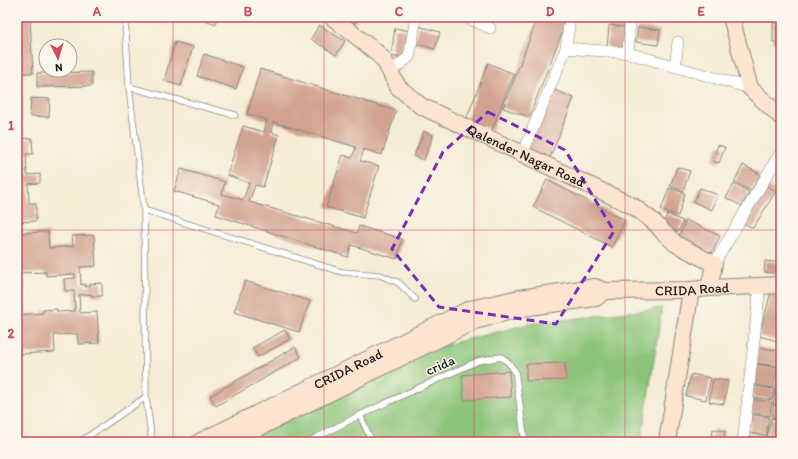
<svg xmlns="http://www.w3.org/2000/svg" width="798" height="459" font-family="Itim,sans-serif">
<rect width="100%" height="100%" fill="#fbf7ec"/>
<filter id="ink" filterUnits="userSpaceOnUse"><feTurbulence type="fractalNoise" baseFrequency=".025" numOctaves="2"/><feDisplacementMap in="SourceGraphic" scale="8" xChannelSelector="R" yChannelSelector="G"/><feConvolveMatrix kernelMatrix="1 2 1 2 8 2 1 2 1" color-interpolation-filters="sRGB"/></filter>
<filter id="wash" filterUnits="userSpaceOnUse"><feTurbulence type="fractalNoise" baseFrequency=".012" numOctaves="4" result="noise"/><feDisplacementMap in="SourceGraphic" scale="16" xChannelSelector="R" yChannelSelector="G"/><feGaussianBlur stdDeviation="0.9" result="paint"/><feColorMatrix in="noise" values="0 0 0 0 0 0 0 0 0 0 0 0 0 0 0 0 0 1.4 0 .05"/><feComposite in="paint" operator="in"/></filter>
<g filter="url(#wash)">
<rect width="100%" height="100%" fill="#f5ecd6"/>
<path fill="#8cc579" stroke="#54704a" d="M662,308l-21,134h-398l186,-93 100,-25z"/>
<g id="blocks">
<path fill="#d1a28f" d="M193,17h25l-2,7z
M342,17h17l-6,8z
M538,17h20l9,3 -38,97 -26,-9z
M30,18l3,55h-16v-54z
M773,23l8,1v19l-8,-1z
M319,25l26,16 -9,14 -25,-16z
M609,25l16,2 -1,23 -17,-2z
M418,26l22,6 -5,17 -21,-6z
M638,27l22,3 -2,15 -22,-3z
M395,28l15,3 -5,28 -14,-3z
M175,42l18,5 -12,39 -17,-5z
M204,54l39,13 -7,22 -39,-13z
M488,63l26,11 -22,56 -26,-10z
M260,69l136,42 -14,44 -18,-6 -4,12 19,5 -16,52 -37,-11 17,-52 9,3 4,-11 -83,-25 -2,10 8,3 -16,52 -8,-2 -6,17 108,31 2,-7 43,13 -5,20 -46,-14 -3,12 -132,-42 3,-11 -45,-13 7,-22 44,13 -3,12 21,6 6,-17 -22,-8 16,-49 21,6 3,-12 -20,-6z
M92,72v14l-55,1v-14z
M552,89l22,9 -25,62 -23,-9z
M31,98l19,1 -1,18 -19,-1z
M424,131l9,4 -9,25 -10,-4z
M32,138l1,16h-7l1,21 13,-1v9l-12,1 1,19h7v18l-19,1v-83z
M718,145l7,2 -6,16 -7,-2z
M743,165l17,9 -9,17 -17,-9z
M677,167l13,4 -7,20 -13,-5z
M547,180l78,40 -13,27 -79,-40z
M734,184l15,8 -7,14 -16,-8z
M765,185l11,6 -23,37 -11,-6z
M669,188l16,5 -7,23 -17,-6z
M700,188l18,7 -6,15 -18,-8z
M781,201v10l-3,-1z
M667,214l16,7 -5,11 -15,-7z
M686,220l34,16 -8,17 -34,-15z
M48,232l1,16 24,-2 -1,-10 22,-1 2,31 -16,1 1,18 4,-1v3l5,-1v-2l12,-1v13h-11v-2l-12,1 1,18 17,-1 2,31 -21,1 -1,-10 -23,1 1,17 -35,2 -3,-39 26,-2v-3l14,-1v3l18,-1 -1,-20h-9l-1,-12 11,-1v-4l-29,2v-4l-29,1v-40z
M765,261l16,2v11l-17,-2z
M245,281l65,20 -11,31 -65,-20z
M771,292l10,2v48l-22,-6z
M285,330l5,9 -32,18 -6,-9z
M295,347l6,10 -85,49 -6,-10z
M758,347l22,4 -3,15 -21,-3z
M565,363l1,17 -40,1v-17z
M756,364l21,3 -4,21 -20,-4z
M509,371l2,26 -47,3 -2,-25z
M778,371l3,1v33l-8,-1z
M691,374l20,4 -5,22 -20,-4z
M713,379l15,2 -4,23 -15,-2z
M754,386l20,3 -2,11 -20,-3z
M753,399l19,3 -2,14 -19,-3z
M774,405l7,1v12l-9,-1z
M752,415l17,2 -3,19 -17,-3z
M771,418l10,2v19l-14,-2z
M713,429l12,2 -2,11h-12z
M748,436l18,2v4h-19z
M771,438l10,2v2h-10z"/>
</g>
</g>
<g filter="url(#ink)">
<use href="#blocks" fill-opacity="0" stroke="#888479" stroke-width="1"/>
<g fill="none" stroke-linecap="round" stroke-linejoin="round">
<g stroke="#888479" stroke-width="7">
<path id="lane" d="M125,19l4,68 15,123
M129,87l106,28
M360,415l12,27
M80,442l66,-45
M152,442l-6,-45 -2,-187 198,62 38,3 19,8 16,16
M308,442l52,-27 87,-40 31,-14 23,-4 7,5 7,9 10,71"/>
</g>
<g stroke="#888479" stroke-width="12">
<path id="street" d="M466,17l24,11
M630,17l-2,36 122,35
M566,48l62,5
M675,67l3,-25
M390,72l19,-15 7,-40
M522,155l44,-107 4,-31
M714,264l67,-112
M743,442l17,-157"/>
</g>
<g stroke="#888479" stroke-width="18">
<g id="secondary">
<path id="s1" d="M332,17l44,35 8,8 14,27 23,19 212,100 21,16 9,10 13,12 38,20 -5,24"/>
<path d="M731,17l19,71 31,29"/>
<path id="s2" d="M199,442l271,-133 49,-11 76,-11 9,4 87,-1 18,-2 72,-3"/>
<path d="M230,442l245,-121 47,-13 74,-10 8,-7"/>
<path d="M667,442l24,-152"/>
</g>
</g>
<use href="#lane" stroke="#fff" stroke-width="5.5"/>
<use href="#street" stroke="#fff" stroke-width="11"/>
<use href="#secondary" stroke="#fde4d0" stroke-width="16"/>
</g>
</g>
<path fill="none" stroke="#7b2cbf" stroke-width="3" stroke-dasharray="8 5" stroke-linejoin="round" d="M488,112l77,38 49,81 -58,93 -117,-17 -47,-58 51,-97z"/>
<path fill="none" stroke="#d1495b" stroke-width="1" stroke-opacity="0.55" d="M173,17v425M324,17v425M474,17v425M625,17v425M17,230h764"/>
<g text-anchor="middle" stroke-width="3" stroke-linejoin="round" paint-order="stroke">
<g font-size="14" fill="#1c1c1c" stroke="#fbf7ec">
<text dy="5" stroke="none"><textPath href="#s1" startOffset="244">Qalender Nagar Road</textPath></text>
<text dy="5" stroke="none"><textPath href="#s2" startOffset="527">CRIDA Road</textPath></text>
<text transform="translate(440 365) rotate(-24)" y="5">crida</text>
<text dy="5" stroke="none"><textPath href="#s2" startOffset="166">CRIDA Road</textPath></text>
</g>
</g>
<rect width="798" height="459" fill="none" stroke="#fbf7ec" stroke-width="44"/>
<g transform="translate(58 58) rotate(175)"><circle r="19" fill="#fbf7ec" stroke="#a29f99"/>
<path d="M0-3L7 15L0 10L-7 15Z" fill="#d1495b"/>
<text y="-6" font-size="11" font-weight="bold" text-anchor="middle" fill="#1c1c1c">N</text>
</g>
<rect x="22" y="22" width="754" height="415" fill="none" stroke="#d1495b" stroke-width="1.5"/>
<g font-size="13" text-anchor="middle" font-weight="bold" fill="#d1495b">
<text x="97" y="16">A</text>
<text x="248" y="16">B</text>
<text x="399" y="16">C</text>
<text x="550" y="16">D</text>
<text x="701" y="16">E</text>
<text x="11" y="130">1</text>
<text x="11" y="338">2</text>
</g>
</svg>
